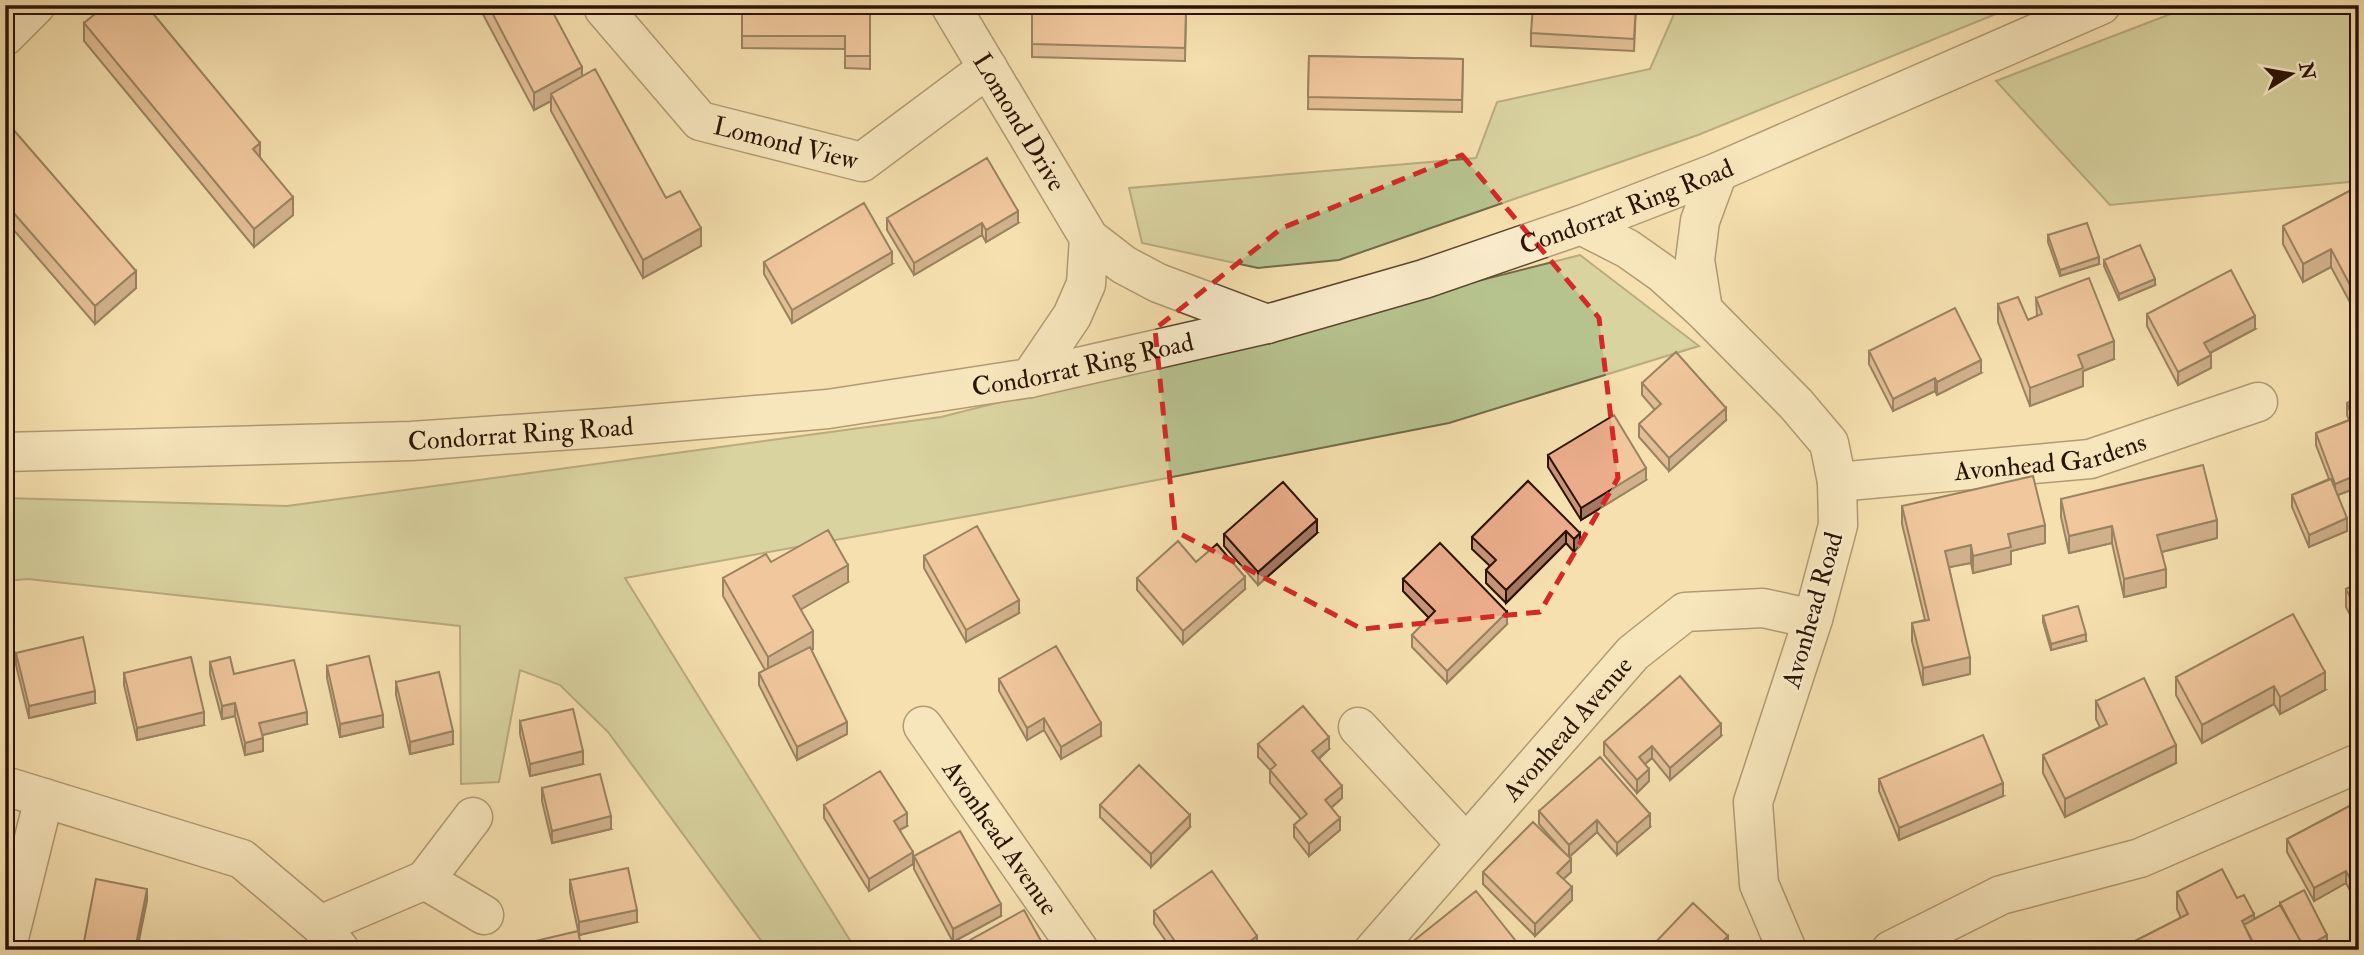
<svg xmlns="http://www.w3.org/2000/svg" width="2364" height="955" font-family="'IM FELL Double Pica',serif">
<rect width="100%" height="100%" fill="#f6e0af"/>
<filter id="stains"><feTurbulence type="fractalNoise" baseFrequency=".00286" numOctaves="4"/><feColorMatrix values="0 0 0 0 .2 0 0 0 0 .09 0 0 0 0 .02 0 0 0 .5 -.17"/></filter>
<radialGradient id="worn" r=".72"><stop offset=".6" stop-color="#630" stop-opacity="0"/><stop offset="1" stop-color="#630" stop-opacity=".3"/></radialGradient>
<path fill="#b7c38f" stroke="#716b48" stroke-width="2" d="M1678,5h340l-320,130 -359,125 -81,8 -116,-25 -13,-55 347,-30 21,-56 153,-33z
M2194,5h165v176l-249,24 -114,-124z
M1580,255l119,91 -250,77 -436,85 -388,70 231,372h-88l-160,-218 -48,-47 -40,-15 -21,112 -38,2 -1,-158 -432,-47 -23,2v-83l282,8 654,-89z"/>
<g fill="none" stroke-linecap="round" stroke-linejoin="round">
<g stroke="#5e462c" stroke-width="41">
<g id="minor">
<path id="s1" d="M950,5l139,233 35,27 34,18 109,41"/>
<path id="s2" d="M604,9l96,112 162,41 126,-94"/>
<path d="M5,36l31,-31"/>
<path d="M1581,225l47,24 34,24 41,37 93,94 33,39 8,39 1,43 -25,94 -60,183 6,82 28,66"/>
<path d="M1703,310l-8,-50 5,-39 18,-49"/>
<path d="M1030,378l42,-62 14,-32 3,-46"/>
<path id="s3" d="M1837,482l253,-23 168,-57"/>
<path id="s4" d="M923,726l156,224"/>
<path d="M1358,727l108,117"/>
<path d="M5,786l237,73 78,66 20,25"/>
<path d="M425,880l59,35"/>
<path d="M320,925l105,-45 48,-63"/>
<path d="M6,950l38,-152"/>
<path id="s5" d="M1374,950l259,-297 52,-41 78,-4 50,11"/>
<path d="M1891,950l110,-55 139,-37 219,-95"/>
</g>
</g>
<g stroke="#5e462c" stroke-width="41">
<g id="tertiary">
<path id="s6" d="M5,452l406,-11 192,-13 225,-19 202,-31 237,-54 157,-45 157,-54 137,-53 383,-167"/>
</g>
</g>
<use href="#minor" stroke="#f9ebcb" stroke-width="38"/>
<use href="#tertiary" stroke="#f9ebcb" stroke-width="38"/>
</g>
<path fill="#c99477" stroke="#2b1301" stroke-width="2" d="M478,5h71l33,72 84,121 35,48 -58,32 -92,-167v-10l-17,9z
M742,5h128v64l-25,-1v-19l-103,-1z
M1201,5h103v7l-103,-2z
M1636,5l-2,46 -103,-5v-13z
M1186,8l-1,53 -153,-4v-13z
M84,23l176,134 33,58 -39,32 -170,-206z
M1309,56l154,3 -1,53 -154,-3z
M5,120l131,168 -41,36 -90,-104z
M2359,186v133l-28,-52 -28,15 -20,-38v-18z
M887,218l131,5 -32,19 -4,-7 -68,40 -27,-45z
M2048,235l51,29 -39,12 -12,-34z
M2104,260l51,25 -36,15 -15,-34z
M764,262l128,2 -100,59 -28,-49z
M2036,298l78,61 -31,12v15l-53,20 -32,-84v-18l30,16 9,-4z
M2147,314l108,15 -45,24 1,15 -33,17 -31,-59z
M1869,351l112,22 -44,22 -2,-4 -42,20 -24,-47z
M1642,383l84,37 -57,51 -30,-34v-13l16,-14 -13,-15z
M2359,398v89l-21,8 9,36 -38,16 -17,-40v-12l37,-16 -13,-34v-12l33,-13 -2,-5v-12z
M1548,455l98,25 -65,40 -33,-53z
M1528,481l52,65 -6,6 -8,-9 -60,60 -20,-20v-13l4,-4 -18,-17v-12z
M2061,499l156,39 -55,14 4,35 -42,10 -12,-54 -43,10 -8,-36z
M1902,506l143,37 -34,8v13l-38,9 -2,-10 -22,4 21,107 -47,11 -11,-44v-18l13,-3 -23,-96z
M1317,533l-59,52 -34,-39v-12z
M924,556l95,57 -53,29 -42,-74z
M771,562l77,20 -48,27 13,40 -2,1 36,84 -50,26 -38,-75v-12l6,-3 -42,-74v-18z
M1196,562l49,27 -62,55 -46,-54v-12z
M1403,579l104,45 -60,59 -35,-36v-12l17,-17 -26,-27z
M2359,583v49l-13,-25v-18z
M2043,616l43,25 -35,9 -8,-28z
M16,653l79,50 -66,15 -13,-53z
M210,662l24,12 73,50 -45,11 1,16 -18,4 -10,-39 -13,3 -12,-45z
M327,666l56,61 -43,10 -13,-59z
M124,673l80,52 -67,15 -13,-55z
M2176,677l149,13 -45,24 -6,-10 -72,39 -26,-48z
M999,679l102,57 -40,23 -17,-29 -17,10 -28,-49z
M396,682l57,62 -43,10 -14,-59z
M2096,701l80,62 -111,54 -22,-44v-18l57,-28 -4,-8z
M520,721l63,43 -53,12 -10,-42z
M1721,736l-51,44 -18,-22 -7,6 4,17 -12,12 -33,-38v-13z
M1258,744l71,5 -10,10 23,39 -11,10 9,22 -31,26 -15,-19v-12l7,-6 -31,-36v-13l-12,-13z
M1879,779l124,17 -104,44 -20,-49z
M542,788l69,41 -59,14 -10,-42z
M2359,801v106l-13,-24 -32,18 -27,-49v-13z
M824,805l83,21 -7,4 13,34 -44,27 -45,-73z
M1100,805l90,22 -39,40 -51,-50z
M1539,811l111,16 -33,28 -20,-23 -28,25 2,15 -8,7 9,21 -37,36 -52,-52v-12l84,-16 -28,-32z
M914,856l87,60 -48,26 -39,-73z
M570,880l67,42 -58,13 -9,-42z
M2177,892l60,6 17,21 26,-13v-3l47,39 -15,8h-181v-7l50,-25 -4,-9z
M1154,911l103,38 -85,1 -18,-26z"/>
<path fill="#a47861" stroke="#2b1301" stroke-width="2" d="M582,67v18l-31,9v7l-17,9v-17z
M260,143v18l-7,-12z
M293,197v18l-39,32v-18z
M1018,211v12l-32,19v-12z
M982,223v12l-68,40v-12z
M701,228v18l-58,32v-18z
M2331,249v18l-28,15v-18z
M892,252v12l-100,59v-13z
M2099,257v7l-39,12v-6z
M136,271v17l-41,36v-18z
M2155,279v6l-36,15v-6z
M2255,316v13l-51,27v-13z
M2114,341v18l-31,12v15l-53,20v-18l48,-33z
M2211,355v13l-33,17v-13z
M1981,360v13l-44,22v-13z
M1935,378v13l-42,20v-12z
M1726,408v12l-57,51v-13z
M1646,468v12l-65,40v-12z
M2359,474v13l-24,9v-12z
M2347,518v13l-38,16v-12z
M1317,520v13l-59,52v-13z
M2217,520v18l-60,15v-18z
M2045,525v18l-34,8v13l-38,9v-17l35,-22z
M2112,526v17l-43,10v-17z
M1566,531v12l-60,60v-13z
M1580,533v13l-6,6v-13z
M1971,545v18l-26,5v-17z
M848,565v17l-55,32v-18z
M2166,569v18l-42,10v-18z
M1245,577v12l-62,55v-13z
M1019,600v13l-53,29v-12z
M1507,612v12l-60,59v-12z
M813,631v18l-45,26v-18z
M2086,634v7l-35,9v-6z
M1970,657v17l-47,11v-17z
M2325,672v18l-45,24v-17z
M2274,686v18l-72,39v-18z
M95,691v12l-66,15v-12z
M235,703v13l-13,3v-13z
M204,712v13l-67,15v-12z
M307,712v12l-48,12v-13z
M383,715v12l-43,10v-13z
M1044,718v12l-17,10v-12z
M847,722v12l-50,26v-13z
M1101,723v13l-40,23v-12z
M1721,724v12l-51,44v-12z
M453,731v13l-43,10v-12z
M1329,737v12l-17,15v-13z
M263,738v13l-18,4v-12z
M2176,745v18l-111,54v-18z
M1652,746v12l-13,11v-12z
M583,751v13l-53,12v-12z
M1649,769v12l-12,12v-13z
M2003,783v13l-104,44v-12z
M1342,786v12l-17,15v-13z
M907,813v13l-13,7v-12z
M1650,814v13l-33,28v-12z
M1190,815v12l-39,40v-13z
M611,816v13l-59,14v-12z
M1340,818v12l-31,26v-12z
M1597,820v12l-28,25v-12z
M913,852v12l-44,27v-12z
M1571,859v13l-14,13v-12z
M2346,871v12l-32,18v-13z
M1572,887v13l-37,36v-12z
M147,889v12l-10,49h-2z
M1001,904v12l-48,26v-13z
M637,910v12l-58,13v-13z
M2254,914v18l-7,3 -5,-14z
M2327,935v7l-15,8h-8v-2z
M1257,936v13l-19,1z
M1728,936v12l-2,2 -6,-6z
M1207,942v8h-11z
M2253,942v8h-16z"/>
<path fill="#eaac8a" stroke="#2b1301" stroke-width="2" d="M106,5h40l114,138 -7,6 40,48 -39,32 -170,-206z
M488,5h61l33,62 -48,26z
M742,5h128v51h-25v-20h-103z
M1032,5l154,3 -1,40 -153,-4z
M1533,5h103l-2,34 -103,-6z
M1309,56l154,3 -1,41 -154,-3z
M595,69l71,129 14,-7 21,37 -58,32 -92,-166z
M5,120l131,151 -41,35 -90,-103z
M987,158l31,53 -32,19 -4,-7 -68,40 -27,-45z
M2359,186v116l-28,-53 -28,15 -20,-38z
M864,203l28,49 -100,58 -28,-48z
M2087,223l12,34 -39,13 -12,-35z
M2140,245l15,34 -36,15 -15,-34z
M2231,270l24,46 -51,27 7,12 -33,17 -31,-58z
M2089,278l25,63 -36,14 5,13 -53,20 -32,-84 20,-7 10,23 14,-6 -6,-16z
M1955,308l26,52 -44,22 -2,-4 -42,21 -24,-48z
M1676,352l50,56 -57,50 -30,-34 22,-20 -19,-21z
M2359,398v76l-24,10 -19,-51 37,-14 -6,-16z
M1614,415l32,53 -65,40 -33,-53z
M2203,465l14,55 -60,15 9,34 -42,10 -12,-53 -43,10 -8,-37z
M2033,476l12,49 -37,9 3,13 -38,9 -2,-11 -26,6 25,106 -47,11 -11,-45 17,-3 -27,-114z
M2331,479l16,39 -38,17 -17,-40z
M1528,481l52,52 -6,6 -8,-8 -60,59 -20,-20 10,-10 -24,-23z
M1283,482l34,38 -59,52 -34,-38z
M977,526l42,74 -53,30 -42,-74z
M828,530l20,35 -55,31 20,35 -45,26 -45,-79 43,-24 5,8z
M1178,541l18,21 21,-18 28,33 -62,54 -46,-53z
M1440,543l67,69 -60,59 -35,-36 23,-24 -32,-32z
M2359,583v31l-13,-25z
M2078,606l8,28 -35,10 -8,-28z
M2293,614l32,58 -45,25 -6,-11 -72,39 -26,-48z
M83,637l12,54 -66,15 -13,-53z
M1056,646l45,77 -40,24 -17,-29 -17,10 -28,-49z
M810,647l37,75 -50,25 -38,-74z
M369,656l14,59 -43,9 -13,-58z
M191,657l13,55 -67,16 -13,-55z
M230,657l4,17 60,-14 13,52 -48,11 4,15 -18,5 -10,-40 -13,3 -12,-44z
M439,672l14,59 -43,11 -14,-60z
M1680,676l41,48 -51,44 -18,-22 -13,11 10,12 -12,11 -33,-38z
M2144,678l32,67 -111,54 -22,-44 64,-31 -11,-23z
M1303,706l26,31 -17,14 30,35 -17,14 15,18 -31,26 -15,-19 13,-11 -37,-44 6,-5 -18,-21z
M573,709l10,42 -53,13 -10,-43z
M1983,735l20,48 -104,45 -20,-49z
M1600,757l50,57 -33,29 -20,-23 -28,25 -30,-34z
M1139,765l51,50 -39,39 -51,-49z
M880,771l27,42 -13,8 19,31 -44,27 -45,-74z
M600,774l11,42 -59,15 -10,-43z
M2359,801v93l-13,-23 -32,17 -27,-49z
M1533,822l38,37 -14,14 15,14 -37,37 -52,-52z
M960,831l41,73 -48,25 -39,-73z
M628,868l9,42 -58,12 -9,-42z
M2222,869l15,29 7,-3 10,19 -12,7 11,21 -16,8h-102l-4,-7 57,-29 -11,-22z
M1212,871l45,65 -19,14h-25l-6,-8 -11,8h-15l-27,-39z
M96,879l51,10 -12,61h-37l-15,-3z
M2304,890l23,45 -23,13 -24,-45z
M1476,891l47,59h-115l-2,-3z
M1693,903l35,33 -8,8 6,6h-70l-4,-4z
M2280,905l24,42 -5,3h-43l-12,-25z
M1024,910l22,40h-89l-1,-2z
M578,931l4,19h-72v-3z
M298,943l1,7h-34z"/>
<path d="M0 0H2364V955H0ZM1462,155l137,163 19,160 -78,134 -178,17 -187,-98 -20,-202 127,-101z" fill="#f6e0af" fill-opacity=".55" fill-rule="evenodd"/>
<path fill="none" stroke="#d62828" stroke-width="5" stroke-dasharray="14 9" stroke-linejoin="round" d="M1462,155l137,163 19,160 -78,134 -178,17 -187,-98 -20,-202 127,-101z"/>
<g text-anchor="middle" stroke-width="5" stroke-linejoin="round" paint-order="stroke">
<g font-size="26" fill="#2b1301" stroke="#f9ebcb">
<text dy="9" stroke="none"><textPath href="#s1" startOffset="136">Lomond Drive</textPath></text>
<text dy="9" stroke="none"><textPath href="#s2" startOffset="236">Lomond View</textPath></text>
<text dy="9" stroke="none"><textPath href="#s6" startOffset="1650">Condorrat Ring Road</textPath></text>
<text dy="9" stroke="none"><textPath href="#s6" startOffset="1083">Condorrat Ring Road</textPath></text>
<text dy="9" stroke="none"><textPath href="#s6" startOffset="516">Condorrat Ring Road</textPath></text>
<text dy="9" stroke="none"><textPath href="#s3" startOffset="215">Avonhead Gardens</textPath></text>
<text transform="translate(1812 610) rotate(-74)" y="9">Avonhead Road</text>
<text dy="9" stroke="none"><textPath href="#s5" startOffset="294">Avonhead Avenue</textPath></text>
<text dy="9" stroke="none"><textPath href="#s4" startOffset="136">Avonhead Avenue</textPath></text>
</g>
</g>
<rect width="2364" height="955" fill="none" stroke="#f6e0af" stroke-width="28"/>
<rect x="7" y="7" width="2350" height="941" fill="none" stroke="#2b1301" stroke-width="3.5"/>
<rect x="14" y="14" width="2336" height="927" fill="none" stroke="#2b1301" stroke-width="2"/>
<g transform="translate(2291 74) rotate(79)" stroke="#f9ebcb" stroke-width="5" paint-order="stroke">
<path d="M0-5L12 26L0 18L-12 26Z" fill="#2b1301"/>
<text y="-10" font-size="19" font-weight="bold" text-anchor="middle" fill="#2b1301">N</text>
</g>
<rect width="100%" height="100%" filter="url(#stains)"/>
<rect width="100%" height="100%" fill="url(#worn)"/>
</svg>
